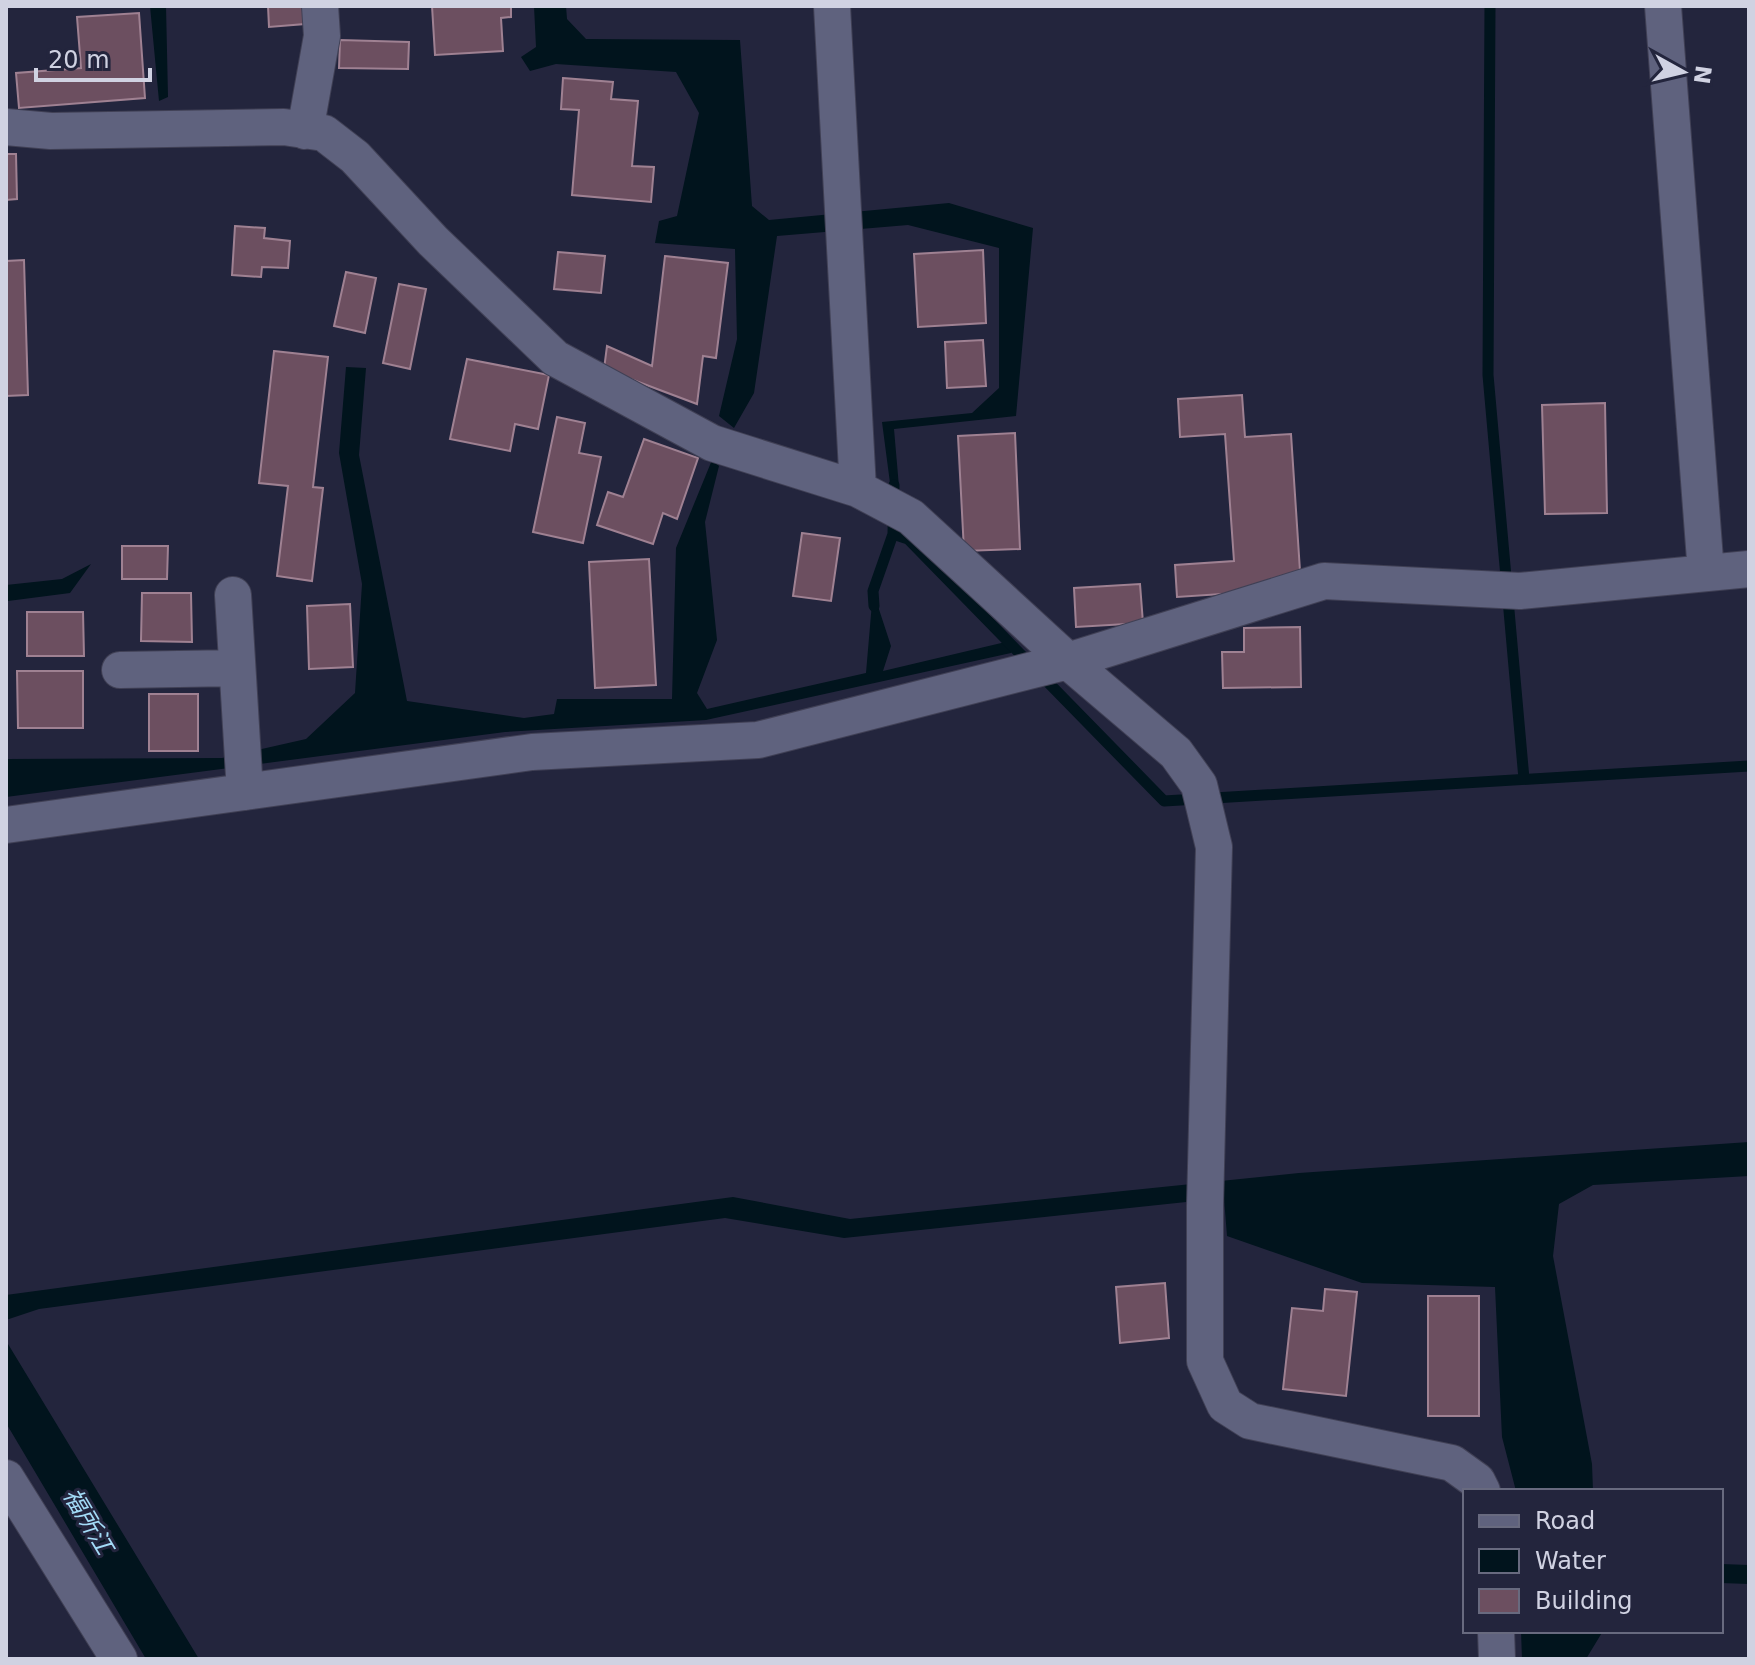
<svg xmlns="http://www.w3.org/2000/svg" width="1755" height="1665" font-family="'DejaVu Sans','Noto Sans JP',sans-serif">
<rect width="100%" height="100%" fill="#23253d"/>
<path fill="#01141d" d="M150,6h16l2,91 -9,4z
M534,6h32l1,13 19,20 154,1 12,166 17,14 180,-17 84,25 -17,188 -122,13 5,58 -9,-4 -8,-61 90,-9 27,-25v-140l-91,-23 -131,11 -23,157 -20,35 -15,-12 18,-77 -2,-90 -80,-6 4,-22 18,-5 22,-103 -23,-41 -120,-8 -26,7 -9,-14 15,-10z
M346,367l20,1 -7,87 48,246 117,17 30,-4 3,-15h115l4,-151 36,-88 7,6 -14,56 12,118 -20,53 10,16 159,-36 7,-82 18,55 -8,25 131,-31 -3,13 -305,67 -201,12 -499,65v-38l216,-1 84,-19 49,-46 7,-109 -23,-131z
M91,564l-21,29 -62,8 -2,3v-19l56,-6z
M1749,1142v34l-156,9 -34,19 -6,52 39,208 1,27h-77l-14,-54 -7,-150 -133,-4 -135,-47 -3,-38 -380,40 -119,-20 -686,91 -33,11v-25l727,-98 117,22 449,-46z
M6,1341l2,3 191,315h-53l-140,-236z
M1721,1564l28,1v19l-28,-1z
M1521,1631h82l-17,28h-64z"/>
<g fill="none" stroke-linecap="round" stroke-linejoin="round">
<path stroke="#01141d" stroke-width="11" d="M1490,6l-2,369 36,404
M894,485l-1,49 15,5 256,262 585,-35
M874,606l-1,-15 20,-57"/>
</g>
<path fill="#6c4f60" stroke="#9f8192" stroke-width="2" d="M268,6h36l1,18 -36,3z
M432,6h79v11l-10,1 2,33 -68,4z
M139,13l6,85 -126,10 -3,-35 65,-5 -4,-51z
M340,40l69,2 -1,27 -69,-1z
M563,78l50,4 -2,17 27,2 -6,65 22,1 -3,35 -79,-7 7,-85 -18,-1z
M6,154h10l1,45 -11,1z
M235,226l30,2 -1,10 26,3 -2,27 -26,-1 -1,10 -29,-2z
M983,250l3,73 -68,4 -4,-73z
M558,252l47,4 -4,37 -47,-4z
M665,256l63,7 -12,95 -13,-2 -6,48 -93,-35 3,-23 45,20z
M24,260l4,135 -22,1v-135z
M346,272l30,6 -11,55 -31,-7z
M399,284l27,5 -16,80 -27,-6z
M983,340l3,46 -39,2 -2,-46z
M274,351l54,6 -15,130 10,1 -11,93 -35,-5 11,-90 -29,-3z
M467,359l82,16 -11,54 -23,-5 -5,27 -60,-12z
M1242,395l3,42 46,-3 9,137 -63,22 -60,4 -2,-32 59,-4 -9,-127 -45,3 -2,-38z
M1605,403l2,110 -62,1 -3,-109z
M557,417l28,6 -6,30 22,4 -18,86 -50,-11z
M1015,433l5,116 -56,2 -6,-115z
M644,439l54,19 -21,61 -14,-6 -10,31 -56,-19 11,-33 15,5z
M802,533l38,5 -9,63 -38,-5z
M122,546h46l-1,33h-45z
M649,559l7,126 -61,3 -6,-126z
M1140,584l3,39 -67,4 -2,-39z
M142,593h49l1,49 -51,-1z
M350,604l3,63 -44,2 -2,-63z
M27,612h56l1,44h-57z
M1300,627l1,60 -78,1 -1,-36h22v-24z
M17,671h66v57h-65z
M149,694h49v57h-49z
M1165,1283l4,55 -49,5 -4,-56z
M1325,1289l32,3 -11,104 -63,-7 9,-81 31,3z
M1428,1296h51v120h-51z"/>
<g fill="none" stroke-linecap="round" stroke-linejoin="round">
<g stroke="#404055" stroke-width="38">
<path id="street" d="M832,6l26,483
M1663,6l43,567
M6,127l45,4 233,-4 40,6 31,24 78,84 122,117 157,85 146,46 53,28 157,144 108,92 23,32 15,62 -9,359v155l20,44 25,16 202,42 25,18 5,10
M305,131l17,-95 -2,-30
M233,595l12,197
M120,670l117,-2
M6,825l526,-73 226,-12 310,-79 256,-80 196,10 229,-22
M6,1478l113,181
M1496,1631l1,28"/>
</g>
<use href="#street" stroke="#5f627e" stroke-width="36"/>
</g>
<g text-anchor="middle" stroke-width="6" stroke-linejoin="round" paint-order="stroke">
<g font-size="24" font-style="italic" fill="#a3dbf7" stroke="#23253d">
<text transform="translate(88 1521) rotate(59)" y="8">福所江</text>
</g>
</g>
<rect width="1755" height="1665" fill="none" stroke="#d0d2e2" stroke-width="16"/>
<rect x="1463" y="1489" width="260" height="144" fill="#23253d" stroke="#686a7f" stroke-width="2"/>
<rect x="1479" y="1515" width="40" height="12" fill="#5f627e" stroke="#686a7f" stroke-width="2"/>
<text x="1535" y="1529" font-size="24" fill="#d0d2e2">Road</text>
<rect x="1479" y="1549" width="40" height="24" fill="#01141d" stroke="#686a7f" stroke-width="2"/>
<text x="1535" y="1569" font-size="24" fill="#d0d2e2">Water</text>
<rect x="1479" y="1589" width="40" height="24" fill="#6c4f60" stroke="#686a7f" stroke-width="2"/>
<text x="1535" y="1609" font-size="24" fill="#d0d2e2">Building</text>
<g transform="translate(1683 72) rotate(98)" stroke="#23253d" stroke-width="6" paint-order="stroke">
<path d="M0-6L14 30L0 20L-14 30Z" fill="#d0d2e2"/>
<text y="-12" font-size="22" font-weight="bold" text-anchor="middle" fill="#d0d2e2">N</text>
</g>
<path d="M36 68v12h114v-12" fill="none" stroke="#d0d2e2" stroke-width="4"/>
<text x="48" y="68" font-size="24" fill="#d0d2e2" stroke="#23253d" stroke-width="6" paint-order="stroke">20 m</text>
</svg>
